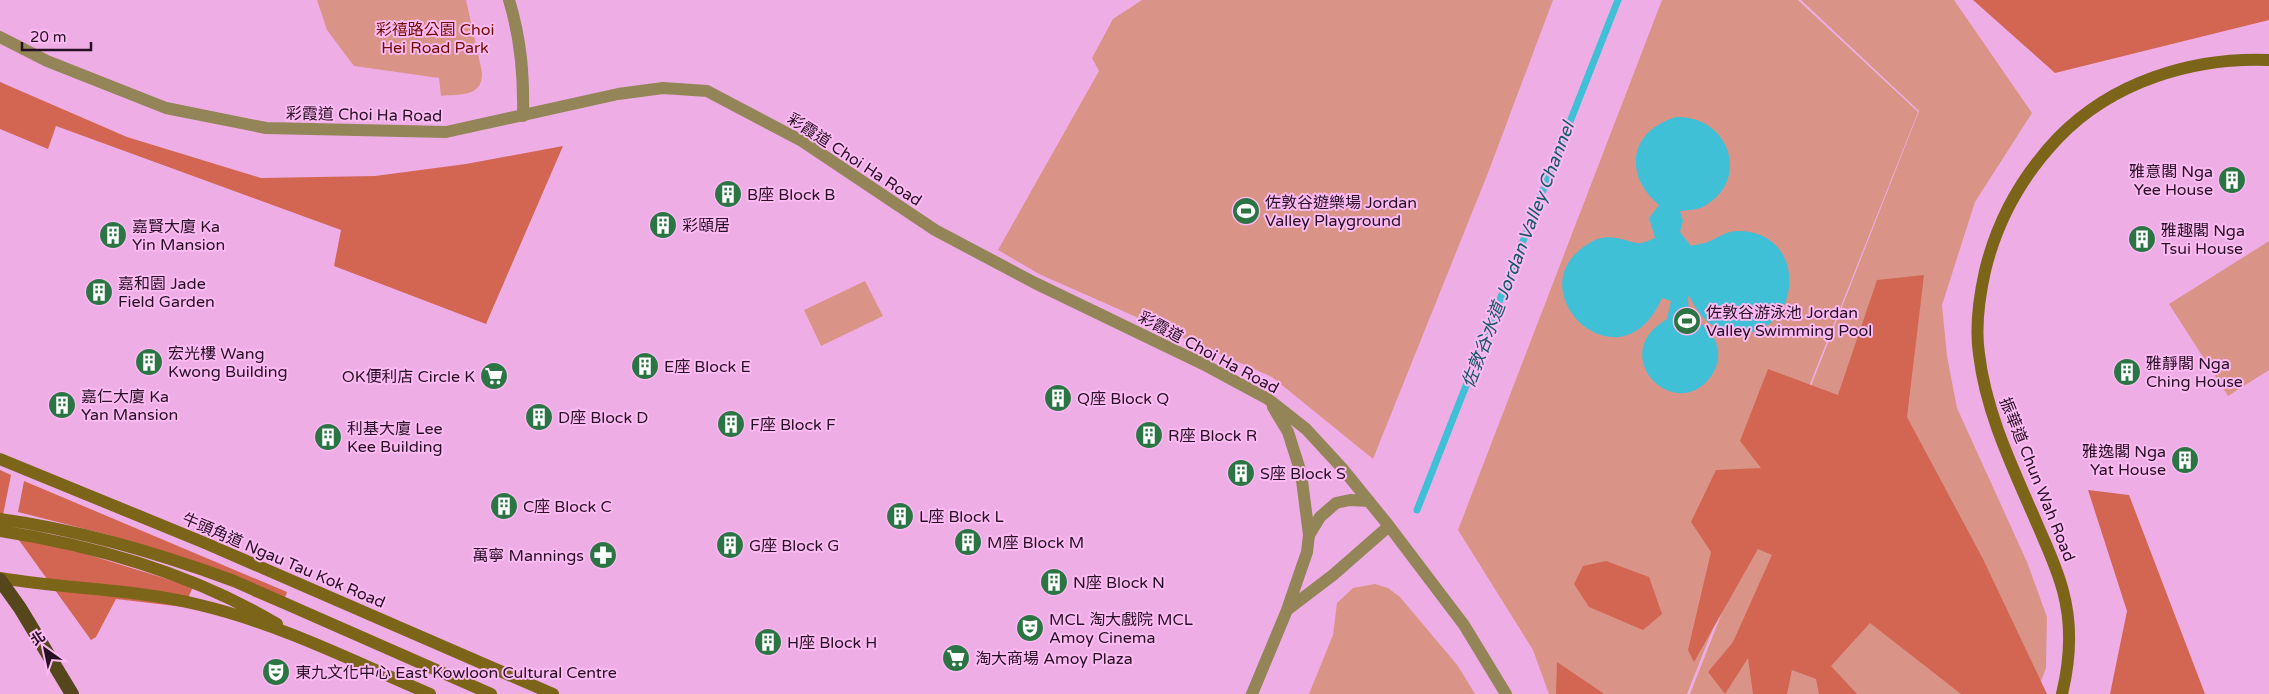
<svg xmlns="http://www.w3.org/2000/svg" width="2269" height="694" font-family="'Varela Round','Noto Sans TC',sans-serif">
<rect width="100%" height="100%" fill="#eeaee5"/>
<path fill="#da9487" d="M317,0h149l16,72c1,26 -22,22 -41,24l-2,-18 -85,-12 -27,-36z
M1142,0h411l-65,173 -115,286 -101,-82 -233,-103 -41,-24 101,-179 -7,-13 21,-39z
M1662,0h136l120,112 -231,582h-138l-16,-44 -75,-120z
M1801,0h153l78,113 -57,89 -33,103 5,51 10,52 70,154 20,55 -1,51 -10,26h-346l229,-583z
M2269,241v129l-41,26 -59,-92z
M865,281l18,35 -62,30 -17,-36z
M1375,584l13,4 12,9 58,69 17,28h-166l24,-59 4,-32 16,-15z"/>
<path fill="#d26653" d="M1973,0h296v20l-214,53z
M0,82l127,55 134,41 114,-2 91,-12 97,-18 -77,178 -152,-58 7,-36 -285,-104 -8,23 -48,-20z
M1924,275l-17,142 76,142 64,135h-86l-91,-71 -39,43 26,28h-38l-3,-15 -24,-9 -5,24h-34l-5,-36 -23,36 -17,-22 25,-30 39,-87 -14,-6 -64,113 -6,-12 23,-98 -20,-30 25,-52 45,-2 -21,-27 28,-72 70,26 39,-115z
M0,470l11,5 -10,50h-1z
M24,481l263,111 -6,16 -29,-12 5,-11 -148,-50 -91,-23z
M2088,490l41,5 76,199h-95l17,-83z
M16,536l57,14 120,37 -9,20 -68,-8 -20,38 -5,3z
M1606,561l43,16 13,37 -19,16 -54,-23 -15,-23 9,-18z
M1557,662l43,29 4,3h-48z"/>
<path fill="#40c0d6" d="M1676,117c54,-1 74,62 30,88 -7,5 -17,5 -26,6l3,10 -3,11 11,14c6,-2 13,-2 19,-5 9,-4 17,-10 28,-10 78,0 62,120 -13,100 -12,-3 -22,-12 -29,-23 -3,-4 -4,-9 -8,-12l1,22c15,5 26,15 29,32 1,10 -2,21 -9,29 -37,44 -103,-25 -42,-60l4,-18 -9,-3c-43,98 -153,-13 -69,-57 16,-8 28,-1 44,2 5,1 13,-3 18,-5l-6,-20 10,-13c-36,-30 -30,-74 17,-88z"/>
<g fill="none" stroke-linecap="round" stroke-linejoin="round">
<path stroke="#40c0d6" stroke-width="7" d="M1417,510l201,-510"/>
<path stroke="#948559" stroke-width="12" d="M509,0c12,39 15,75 14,116"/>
<path stroke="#948559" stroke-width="12" d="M0,37l47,24 119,47 100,20 180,4 172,-38 45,-6 44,3 95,50 133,89 100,53 168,81 65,35 38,30 36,39 47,58 75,99 42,69
M1273,407l15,25 13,41 8,62
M1287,610l46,-35 56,-49
M1252,694l35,-84 20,-58 2,-17 11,-18 16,-14 14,-3 19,1"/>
<path stroke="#7c6518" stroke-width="12" d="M0,459l205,84 348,151
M0,519c80,11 158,34 234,62l257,113
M0,531c96,15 193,43 277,93
M0,578c66,11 135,11 200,27 80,19 155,57 230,89
M2062,694c8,-33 10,-70 1,-103 -6,-23 -16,-44 -25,-65 -24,-56 -52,-112 -59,-172 -4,-27 0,-56 6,-83 12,-50 37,-95 73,-133 54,-56 134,-81 211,-78"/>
<path stroke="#55471b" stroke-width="14" d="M0,580l20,28 52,86"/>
</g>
<defs>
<g id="building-disc" transform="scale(1.4375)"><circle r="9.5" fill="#2a7543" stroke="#fcbaf2"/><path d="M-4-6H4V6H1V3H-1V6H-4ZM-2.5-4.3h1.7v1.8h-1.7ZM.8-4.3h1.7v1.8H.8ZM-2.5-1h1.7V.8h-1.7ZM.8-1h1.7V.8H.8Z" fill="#fff"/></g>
<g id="stadium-disc" transform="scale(1.4375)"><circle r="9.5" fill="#2a7543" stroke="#fcbaf2"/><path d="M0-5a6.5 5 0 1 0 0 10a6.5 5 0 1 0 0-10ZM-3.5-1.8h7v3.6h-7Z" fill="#fff"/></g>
<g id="supermarket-disc" transform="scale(1.4375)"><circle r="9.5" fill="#2a7543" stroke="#fcbaf2"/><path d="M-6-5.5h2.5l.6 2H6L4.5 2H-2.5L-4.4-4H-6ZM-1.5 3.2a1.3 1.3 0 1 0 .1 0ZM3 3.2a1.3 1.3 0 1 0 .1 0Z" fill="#fff"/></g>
<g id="pharmacy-disc" transform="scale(1.4375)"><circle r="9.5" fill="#2a7543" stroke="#fcbaf2"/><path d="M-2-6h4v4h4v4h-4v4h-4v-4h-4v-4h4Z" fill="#fff"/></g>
<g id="theatre-disc" transform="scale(1.4375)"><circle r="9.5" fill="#2a7543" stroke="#fcbaf2"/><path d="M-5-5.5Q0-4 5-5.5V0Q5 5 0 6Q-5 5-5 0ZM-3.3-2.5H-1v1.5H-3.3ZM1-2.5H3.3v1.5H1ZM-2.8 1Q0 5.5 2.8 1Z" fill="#fff"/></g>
</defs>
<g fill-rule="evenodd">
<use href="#building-disc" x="2232" y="180"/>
<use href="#building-disc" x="728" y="194"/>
<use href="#stadium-disc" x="1246" y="211"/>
<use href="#building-disc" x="663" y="225"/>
<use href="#building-disc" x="113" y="235"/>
<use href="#building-disc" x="2142" y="239"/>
<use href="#building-disc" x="99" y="292"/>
<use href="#stadium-disc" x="1687" y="321"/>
<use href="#building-disc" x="149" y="362"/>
<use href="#building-disc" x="645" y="366"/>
<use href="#building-disc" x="2127" y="372"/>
<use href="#supermarket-disc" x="494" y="376"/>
<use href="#building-disc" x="1058" y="398"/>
<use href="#building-disc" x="62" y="405"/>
<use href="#building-disc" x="539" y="417"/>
<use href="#building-disc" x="731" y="424"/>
<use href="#building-disc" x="1149" y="435"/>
<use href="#building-disc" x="328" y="437"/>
<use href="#building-disc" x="2185" y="460"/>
<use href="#building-disc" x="1241" y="473"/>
<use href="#building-disc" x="504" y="506"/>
<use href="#building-disc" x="900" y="516"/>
<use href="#building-disc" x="968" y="542"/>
<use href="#building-disc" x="730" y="545"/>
<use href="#pharmacy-disc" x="603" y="555"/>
<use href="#building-disc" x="1054" y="582"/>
<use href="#theatre-disc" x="1030" y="628"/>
<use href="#building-disc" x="768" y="642"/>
<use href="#supermarket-disc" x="956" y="658"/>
<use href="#theatre-disc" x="276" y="672"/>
</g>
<g text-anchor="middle" stroke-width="4" stroke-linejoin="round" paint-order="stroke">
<g font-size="16" fill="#730d00" stroke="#fcbaf2">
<text x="435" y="35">彩禧路公園 Choi<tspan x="435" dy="18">Hei Road Park</tspan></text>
</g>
<g font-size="16" fill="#271025" stroke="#fcbaf2">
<text transform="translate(364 114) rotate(1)" y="6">彩霞道 Choi Ha Road</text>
<text transform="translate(855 159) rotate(33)" y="6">彩霞道 Choi Ha Road</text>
<text transform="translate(1209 352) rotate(28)" y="6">彩霞道 Choi Ha Road</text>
<text transform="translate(2038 479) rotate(68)" y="6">振華道 Chun Wah Road</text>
<text transform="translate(284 560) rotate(23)" y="6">牛頭角道 Ngau Tau Kok Road</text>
</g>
<g font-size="16" fill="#271025" stroke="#fcbaf2" text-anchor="start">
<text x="2213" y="177" text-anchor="end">雅意閣 Nga<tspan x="2213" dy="18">Yee House</tspan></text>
<text x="747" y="200">B座 Block B</text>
<text x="1265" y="208">佐敦谷遊樂場 Jordan<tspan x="1265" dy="18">Valley Playground</tspan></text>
<text x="682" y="231">彩頤居</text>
<text x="132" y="232">嘉賢大廈 Ka<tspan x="132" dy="18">Yin Mansion</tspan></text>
<text x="2161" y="236">雅趣閣 Nga<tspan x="2161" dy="18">Tsui House</tspan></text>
<text x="118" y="289">嘉和園 Jade<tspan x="118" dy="18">Field Garden</tspan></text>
<text x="1706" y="318">佐敦谷游泳池 Jordan<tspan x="1706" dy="18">Valley Swimming Pool</tspan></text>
<text x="168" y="359">宏光樓 Wang<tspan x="168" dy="18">Kwong Building</tspan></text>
<text x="2146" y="369">雅靜閣 Nga<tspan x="2146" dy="18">Ching House</tspan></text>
<text x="664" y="372">E座 Block E</text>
<text x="475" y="382" text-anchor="end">OK便利店 Circle K</text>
<text x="81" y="402">嘉仁大廈 Ka<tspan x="81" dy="18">Yan Mansion</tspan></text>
<text x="1077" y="404">Q座 Block Q</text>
<text x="558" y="423">D座 Block D</text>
<text x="750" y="430">F座 Block F</text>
<text x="347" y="434">利基大廈 Lee<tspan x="347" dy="18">Kee Building</tspan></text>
<text x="1168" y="441">R座 Block R</text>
<text x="2166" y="457" text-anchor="end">雅逸閣 Nga<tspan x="2166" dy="18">Yat House</tspan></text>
<text x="1260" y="479">S座 Block S</text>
<text x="523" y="512">C座 Block C</text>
<text x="919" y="522">L座 Block L</text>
<text x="987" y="548">M座 Block M</text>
<text x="749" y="551">G座 Block G</text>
<text x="584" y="561" text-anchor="end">萬寧 Mannings</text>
<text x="1073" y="588">N座 Block N</text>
<text x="1049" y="625">MCL 淘大戲院 MCL<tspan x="1049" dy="18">Amoy Cinema</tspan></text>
<text x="787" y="648">H座 Block H</text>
<text x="975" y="664">淘大商場 Amoy Plaza</text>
<text x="295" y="678">東九文化中心 East Kowloon Cultural Centre</text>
</g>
<g font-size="18" font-style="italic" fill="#145b66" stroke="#fcbaf2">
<text transform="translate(1518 255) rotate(-69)" y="6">佐敦谷水道 Jordan Valley Channel</text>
</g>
</g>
<g transform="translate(45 649) rotate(327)" stroke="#fcbaf2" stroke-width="4" paint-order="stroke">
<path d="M0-4L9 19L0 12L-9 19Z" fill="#271025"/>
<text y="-8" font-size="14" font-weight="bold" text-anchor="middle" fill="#271025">北</text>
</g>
<path d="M22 42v8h69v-8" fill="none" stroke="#271025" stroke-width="2.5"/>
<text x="30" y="42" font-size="15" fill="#271025" stroke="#fcbaf2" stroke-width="4" paint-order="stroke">20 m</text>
</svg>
